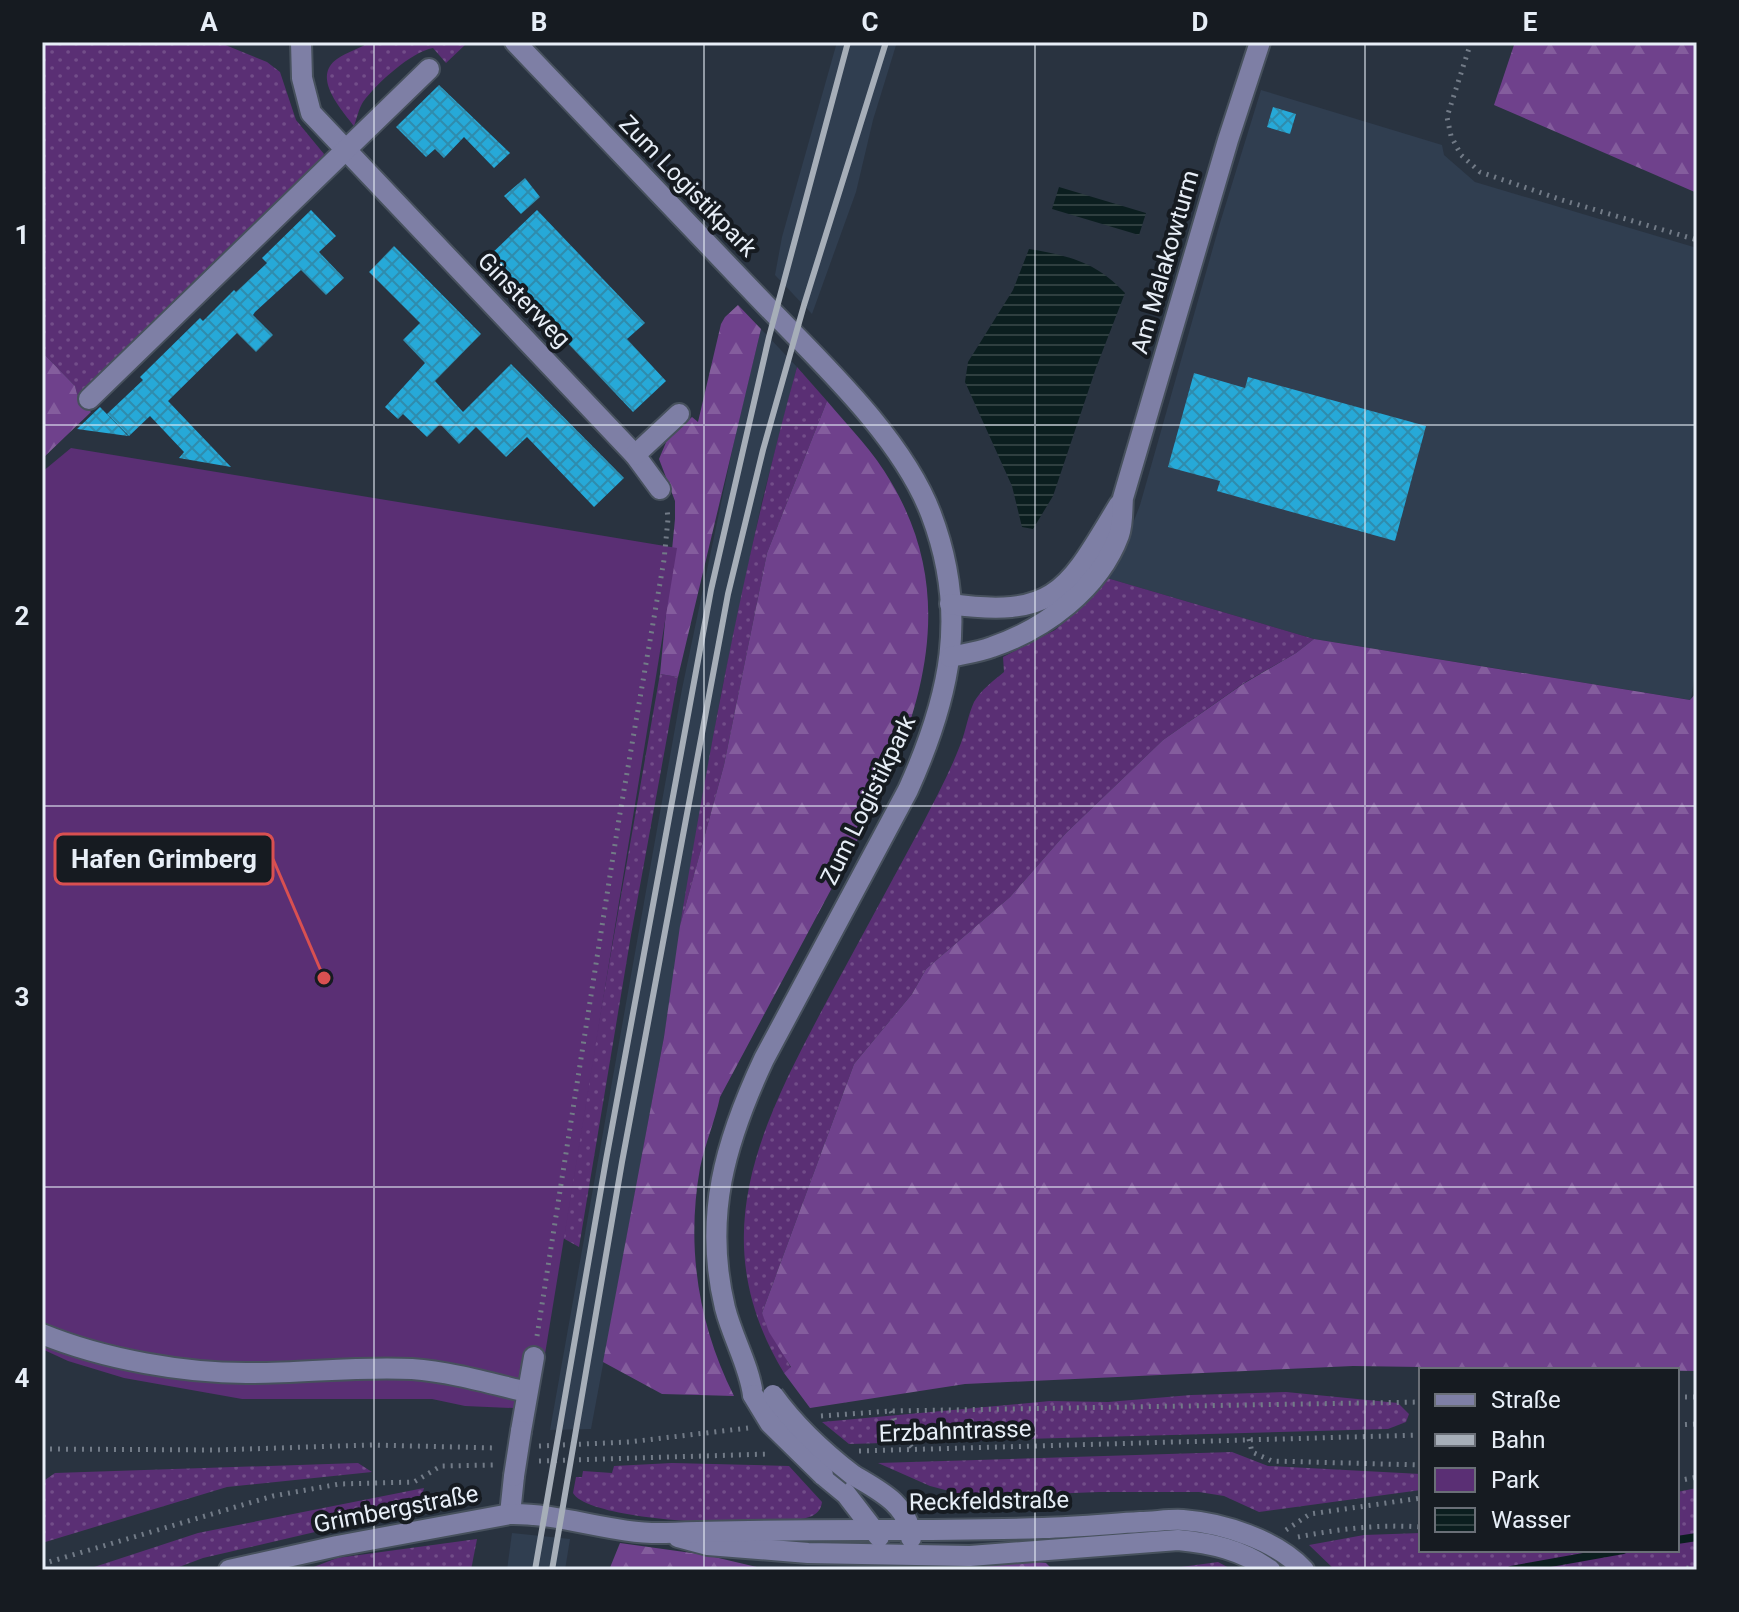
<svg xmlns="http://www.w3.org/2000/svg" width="1739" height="1612" font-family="Roboto,sans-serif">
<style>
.built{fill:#303e50}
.grass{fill:url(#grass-dots)}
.forest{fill:url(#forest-firs)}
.park{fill:#5a2f74}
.water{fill:url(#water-rules)}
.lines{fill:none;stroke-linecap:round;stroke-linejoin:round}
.stream{stroke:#0b1e1f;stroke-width:8}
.building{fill:url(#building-cross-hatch)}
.minor-casing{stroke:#47515d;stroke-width:24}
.path{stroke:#727b87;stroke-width:5;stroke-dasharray:2 6;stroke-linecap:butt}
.minor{stroke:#7e7fa5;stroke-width:20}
.rail{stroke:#a6aeb8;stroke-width:6}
.minor-bridge-casing{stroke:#47515d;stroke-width:24;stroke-linecap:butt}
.minor-bridge{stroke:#7e7fa5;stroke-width:20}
.grid{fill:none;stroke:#e7eef7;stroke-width:2;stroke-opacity:0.55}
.labels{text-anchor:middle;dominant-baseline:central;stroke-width:8;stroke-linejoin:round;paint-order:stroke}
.street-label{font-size:24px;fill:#e7eef7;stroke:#161b21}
.leader{fill:none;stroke:#d95051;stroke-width:3}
.callout-dot{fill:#d95051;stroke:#161b21;stroke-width:3}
.callout{fill:#161b21;stroke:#d95051;stroke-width:3}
.callout-label{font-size:26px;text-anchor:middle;font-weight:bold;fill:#e7eef7}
.neatline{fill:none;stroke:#e7eef7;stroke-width:3}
.grid-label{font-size:26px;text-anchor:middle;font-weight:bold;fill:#e7eef7}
</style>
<defs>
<pattern id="grass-dots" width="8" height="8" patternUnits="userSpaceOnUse" patternTransform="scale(2)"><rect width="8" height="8" fill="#5a2f74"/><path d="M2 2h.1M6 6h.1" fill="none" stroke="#724d89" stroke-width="1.8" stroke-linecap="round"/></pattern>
<pattern id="forest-firs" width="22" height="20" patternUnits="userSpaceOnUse" patternTransform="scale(2)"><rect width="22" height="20" fill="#6f418c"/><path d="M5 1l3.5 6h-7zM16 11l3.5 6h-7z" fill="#845d9d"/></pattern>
<pattern id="water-rules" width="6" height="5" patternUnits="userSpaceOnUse" patternTransform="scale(2)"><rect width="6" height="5" fill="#0b1e1f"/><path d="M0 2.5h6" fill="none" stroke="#2f3f40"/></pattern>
<pattern id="building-cross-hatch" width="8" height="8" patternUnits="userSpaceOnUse" patternTransform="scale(2)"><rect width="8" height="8" fill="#26a9d8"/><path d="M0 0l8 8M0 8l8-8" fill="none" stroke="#2f8cad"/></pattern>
</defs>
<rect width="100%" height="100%" fill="#293340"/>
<g class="built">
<path d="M837,42H897L873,120L856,192L812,314L775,275L782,237Z"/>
<path d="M1261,90L1442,145L1444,155L1475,182L1697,248V659L1691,700L1314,639L1107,578L1123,549L1140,505L1220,223Z"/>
<path d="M761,329L797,367L762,501L721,694L695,840L664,1037L591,1429L550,1430L682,689L736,432Z"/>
<path d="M512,1533L570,1539L565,1570H507Z"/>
</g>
<g class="grass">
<path d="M42,42H218L267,62L280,72L296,120L324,154L321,160L78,398L75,386L42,352Z"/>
<path d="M371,42H460L466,44L446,63L433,48C411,52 377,83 363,102C359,108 357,118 354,126C342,110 311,77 337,59C347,52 360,48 371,42Z"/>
<path d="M797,367L827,401L767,553L724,765L680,926C711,738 746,551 797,367Z"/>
<path d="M1107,578L1314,639L1296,653L1244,683L1163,740L1066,833L1010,897L926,969L912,994L854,1064L762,1313L791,1368L784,1373C701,1236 762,1123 829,997C860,940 891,882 922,825C936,798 950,772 961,743C966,730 968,715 974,702C981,690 993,681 1004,672L1003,657L1055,630L1091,598Z"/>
<path d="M660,674L678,677L631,935L579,1247L561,1237Z"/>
<path d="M1286,1392L1398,1403L1409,1414L1406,1422L1388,1429L849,1444L822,1422L1050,1401L1108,1402L1191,1395Z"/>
<path d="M1232,1452L1268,1466L1421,1474V1490L1259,1512L1224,1496L1199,1492H1099L972,1497L930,1486L878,1463Z"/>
<path d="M358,1463L372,1472L227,1487L42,1543V1482L55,1473Z"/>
<path d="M672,1463L789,1466L822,1502C821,1509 818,1513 812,1516C780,1530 590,1523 573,1493L576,1477H582L583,1471L612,1473L614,1466Z"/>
<path d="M424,1488L418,1508L203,1558L171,1570H85L198,1533Z"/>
<path d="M1697,1488V1570H1335L1309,1545L1364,1535L1421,1533V1550H1677V1492Z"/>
<path d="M477,1539L471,1570H306L337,1558Z"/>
<path d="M1218,1562L1233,1570H1159Z"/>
</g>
<g class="forest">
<path d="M1515,42H1697V193L1494,105Z"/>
<path d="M738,305L761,329L678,677L660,674L675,519V501L659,459L667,440L692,417L698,422L721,324L725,317Z"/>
<path d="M42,352L75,386L78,398L91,412L42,459Z"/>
<path d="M827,401C849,427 874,452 891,482C954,588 928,693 880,798L720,1097C715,1121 705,1144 700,1168C686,1247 698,1324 734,1396L662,1394L603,1362L664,1037L680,926L724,765L767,553Z"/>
<path d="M1314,639L1690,700L1697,692V1371L1353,1366L965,1384L810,1408L784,1373L791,1367L769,1332L762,1313L854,1064L912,994L926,969L1010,897L1066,833L1163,740L1243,684L1296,653Z"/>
<path d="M620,1543L706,1555L769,1570H609Z"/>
<path d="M1028,1561L1046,1563L1053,1570H898Z"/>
</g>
<path class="park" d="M71,448L677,548L536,1409L465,1406L432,1399H242L124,1378L68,1361L42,1349V472Z"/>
<g class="water">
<path d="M1059,187L1146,213L1139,235L1052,209Z"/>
<path d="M1029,249C1070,256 1096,262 1125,293L1096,368L1053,496L1033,529L1022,527L1012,486L965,382L968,362L1013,290Z"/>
</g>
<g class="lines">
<g class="stream">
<path d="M1677,1540L1697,1537"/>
<path d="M1511,1570L1623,1550"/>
</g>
</g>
<g class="building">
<path d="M439,85L510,153L494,168L464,137L444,158L435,149L426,157L396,127Z"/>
<path d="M1273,107L1296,114L1290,134L1267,127Z"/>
<path d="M525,178L540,197L521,214L504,196Z"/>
<path d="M311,210L336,236L319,252L344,278L326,295L301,270L255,312L253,315L273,335L256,352L237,333L168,401L231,467L179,458L184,452L150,416L129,436L107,414L143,380L140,377L200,318L203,321L234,290L236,292L267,263L262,258Z"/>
<path d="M537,210L645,323L627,339L666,381L633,412L487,258Z"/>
<path d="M394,246L481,334L435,381L463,412L511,364L624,478L594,507L527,437L506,457L476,427L459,444L440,424L427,437L403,414L398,419L385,407L425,363L403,340L420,323L369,272Z"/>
<path d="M1194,373L1245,388L1248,377L1426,426L1395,541L1217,491L1220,481L1168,467Z"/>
<path d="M100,407L128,436L77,429Z"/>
</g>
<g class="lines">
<g class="minor-casing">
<g id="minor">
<path d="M301,42L302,78L311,113L635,455L660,489"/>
<path d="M515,42C596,127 677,212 758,297C816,358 901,435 931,514C969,614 950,697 908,790L764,1059C725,1142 703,1217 725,1308C733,1339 749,1365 753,1395"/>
<path d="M89,399L429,69"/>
<path d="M635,455L679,414"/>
<path d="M950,604C1057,619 1068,589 1119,505"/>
<path d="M950,657C964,654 979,652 992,647C1045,629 1099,589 1119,535C1123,524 1122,510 1123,498L1228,140L1260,42"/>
<path d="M42,1334C103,1359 186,1374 253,1373C306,1373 359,1366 412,1369C451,1372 489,1383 527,1392"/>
<path d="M521,1431L534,1357"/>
<path d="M823,1475L846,1494L879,1537"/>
<path d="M853,1475C878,1490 909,1504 911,1538"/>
<path d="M510,1514L514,1476"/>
<path d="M678,1537L708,1545L808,1553L970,1556L1178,1540C1211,1543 1242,1550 1270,1570"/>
<path d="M229,1570L337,1546L510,1514C562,1513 614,1535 666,1533C792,1528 917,1532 1043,1528C1075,1527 1108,1524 1140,1522C1154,1522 1169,1519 1183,1520C1223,1523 1276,1540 1304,1570"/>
</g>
</g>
<g class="path">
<path d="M1471,42L1447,117L1451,136L1461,155L1480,172L1562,200L1697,240"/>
<path d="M537,1336L619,819L664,560L668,519L667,509"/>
<path d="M1677,1397H1697"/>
<path d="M891,1411L900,1433L914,1450"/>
<path d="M821,1416L891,1411L1421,1402"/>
<path d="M1677,1425L1697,1424"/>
<path d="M1249,1439L1252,1452L1272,1461L1421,1465"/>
<path d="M539,1446L629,1442L748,1428"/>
<path d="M42,1449L216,1450L372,1445L497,1448"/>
<path d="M859,1451L1421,1435"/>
<path d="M539,1461L769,1454"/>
<path d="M1677,1481L1697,1477"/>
<path d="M1286,1530L1310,1514L1421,1498"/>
<path d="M1298,1537C1338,1529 1380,1524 1421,1527"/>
<path d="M42,1564L273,1496L339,1484L414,1482L441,1466L494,1465"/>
<path d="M1679,1570L1697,1566"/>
</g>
<use href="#minor" class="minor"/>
<g class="rail">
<path d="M535,1570L606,1160L711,590L769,337L848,42"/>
<path d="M552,1570L622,1162L728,594L763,450L804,305L886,42"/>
</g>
<g class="minor-bridge-casing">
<g id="minor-bridge">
<path d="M753,1395L770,1423L823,1475"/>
<path d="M773,1395C796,1427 822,1451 853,1475"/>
<path d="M514,1476L521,1431"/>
</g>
</g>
<use href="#minor-bridge" class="minor-bridge"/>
</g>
<path class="grid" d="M374,42V1570M704,42V1570M1035,42V1570M1365,42V1570M42,425H1697M42,806H1697M42,1187H1697"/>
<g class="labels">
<g class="street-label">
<text transform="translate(688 186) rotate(46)">Zum Logistikpark</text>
<text transform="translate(1165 262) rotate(-74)">Am Malakowturm</text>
<text transform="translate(524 300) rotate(46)">Ginsterweg</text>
<text transform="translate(868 800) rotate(-64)">Zum Logistikpark</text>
<text transform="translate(955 1431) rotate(-2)">Erzbahntrasse</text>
<text transform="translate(989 1501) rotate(-1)">Reckfeldstraße</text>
<text transform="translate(396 1509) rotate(-11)">Grimbergstraße</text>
</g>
</g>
<path class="leader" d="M324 978L273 859"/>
<circle class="callout-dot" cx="324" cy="978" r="8"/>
<rect class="callout" x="55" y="834" width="218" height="50" rx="8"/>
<g class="callout-label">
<text x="164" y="868">Hafen Grimberg</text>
</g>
<rect width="1739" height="1612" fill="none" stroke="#161b21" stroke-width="88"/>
<rect x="1419" y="1368" width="260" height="184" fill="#161b21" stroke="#6a6f77" stroke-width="2"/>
<rect x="1435" y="1394" width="40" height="12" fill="#7e7fa5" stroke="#6a6f77" stroke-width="2"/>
<text x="1491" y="1408" font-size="24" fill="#e7eef7">Straße</text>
<rect x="1435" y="1434" width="40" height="12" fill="#a6aeb8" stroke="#6a6f77" stroke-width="2"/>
<text x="1491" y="1448" font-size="24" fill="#e7eef7">Bahn</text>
<rect x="1435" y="1468" width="40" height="24" fill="#5a2f74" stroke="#6a6f77" stroke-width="2"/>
<text x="1491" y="1488" font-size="24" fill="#e7eef7">Park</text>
<rect x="1435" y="1508" width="40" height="24" fill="url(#water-rules)" stroke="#6a6f77" stroke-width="2"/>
<text x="1491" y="1528" font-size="24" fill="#e7eef7">Wasser</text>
<rect x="44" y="44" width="1651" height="1524" class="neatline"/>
<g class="grid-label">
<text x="209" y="31">A</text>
<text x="539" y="31">B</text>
<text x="870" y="31">C</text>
<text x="1200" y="31">D</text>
<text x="1530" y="31">E</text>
<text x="22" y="244">1</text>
<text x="22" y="625">2</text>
<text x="22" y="1006">3</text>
<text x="22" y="1387">4</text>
</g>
</svg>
